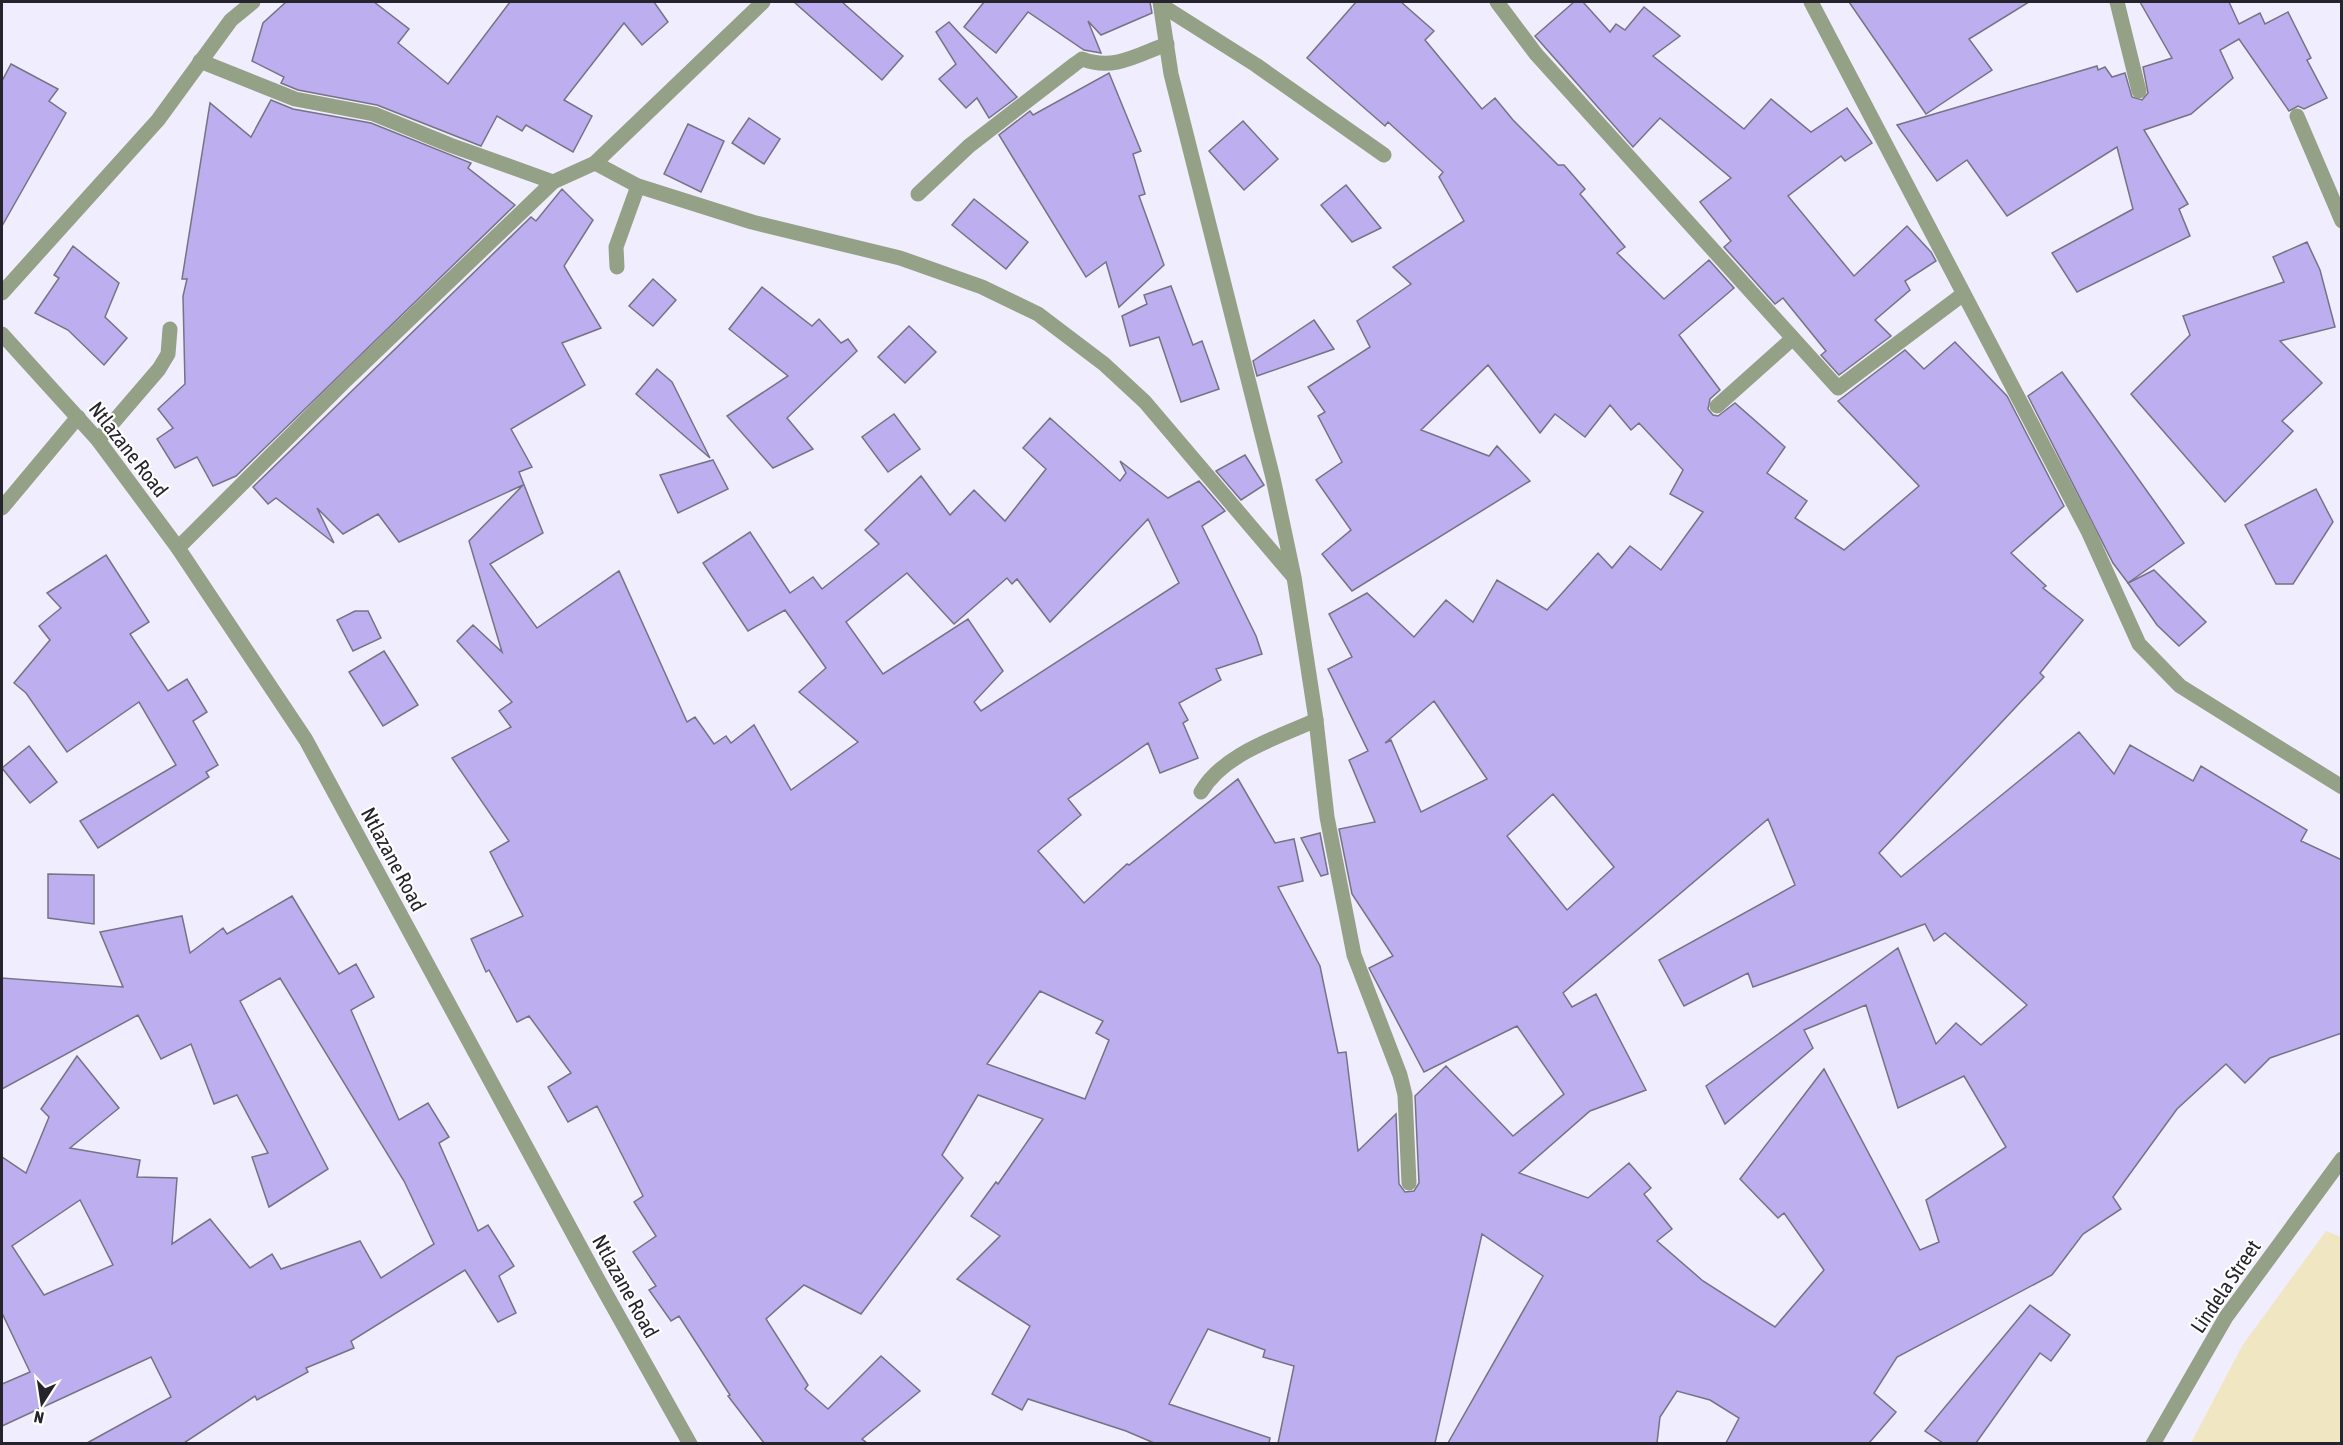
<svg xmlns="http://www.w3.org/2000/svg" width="2343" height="1445" font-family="'Asap Condensed',sans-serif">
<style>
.sand{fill:#f0e6c1}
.building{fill:#bcaeef;stroke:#767385;stroke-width:1.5;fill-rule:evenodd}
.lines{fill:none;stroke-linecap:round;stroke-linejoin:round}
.minor{stroke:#95a186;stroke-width:15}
.tertiary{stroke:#95a186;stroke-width:15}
.labels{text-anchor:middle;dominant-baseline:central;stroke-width:4.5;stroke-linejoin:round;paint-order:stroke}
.street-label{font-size:21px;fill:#25232b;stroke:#fff}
</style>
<rect width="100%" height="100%" fill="#f0edfe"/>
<path class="sand" d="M2326,1231L2341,1237V1443H2191L2242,1346Z"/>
<g class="building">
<path d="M286,2H374L409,29L398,43L448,84L510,2H654L668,22L642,45L624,23L564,100L592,116L573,152L526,125L522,131L497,116L481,146L377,105L298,90L281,83L284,77L252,61L263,23Z"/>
<path d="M794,2H842L903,56L882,80Z"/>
<path d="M984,2H1150L1152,13L1101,35L1088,21L1101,53L1084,50L1028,12L996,53L964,27Z"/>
<path d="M1356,2H1401L1434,31L1425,40L1482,109L1495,98L1513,120L1558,165H1564L1585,189L1580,194L1625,247L1617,253L1664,299L1709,260L1734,288L1679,335L1720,390L1710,399L1708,409L1713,415L1718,416L1735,403L1785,447L1767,473L1807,501L1795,518L1844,550L1919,486L1838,401L1905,350L1924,369L1955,342L2007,396L2064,506L2011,553L2046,586L2043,588L2083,620L2040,673L2044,677L1879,853L1901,877L2079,732L2114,774L2130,745L2193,781L2201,766L2307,830L2301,841L2342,860V1033L2270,1058L2245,1083L2226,1064L2177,1109L2113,1197L2121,1209L2083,1234L2052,1275L1897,1357L1874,1393L1896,1412L1869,1443H1726L1739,1418L1710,1400L1677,1391L1660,1417L1657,1443H1448L1543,1276L1482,1234L1435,1443H1278L1294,1366L1263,1357L1265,1350L1208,1329L1169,1404L1270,1438L1269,1443H1154L1126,1431L1028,1399L1022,1410L992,1394L1030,1326L957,1279L1000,1236L971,1216L996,1182L998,1184L1043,1119L978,1095L942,1155L963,1178L861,1314L804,1285L766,1319L808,1385L805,1389L828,1409L881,1356L920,1391L862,1439L867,1443H764L728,1396L730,1395L679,1316L671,1321L649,1290L656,1286L633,1252L656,1236L634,1202L643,1196L597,1106L568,1122L548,1087L571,1073L529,1016L517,1022L489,970L486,972L471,939L523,916L490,852L509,841L452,758L511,727L499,711L512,702L457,641L473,625L502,652L469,541L523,485L399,542L378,514L343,534L317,508L334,543L276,498L268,504L253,487L531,217L536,221L562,189L593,220L564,266L601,328L562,343L585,385L511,429L532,467L519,472L543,533L490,564L537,628L619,571L687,722L695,717L714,744L726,736L731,743L754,725L791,790L858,742L799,692L826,668L785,610L748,631L703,563L750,532L790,593L813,577L822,589L879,544L865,530L921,476L950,515L974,490L1005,521L1046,469L1023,448L1050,418L1120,481L1126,473L1120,461L1168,498L1199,481L1225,511L1202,526L1256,636L1262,654L1216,669L1221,680L1179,703L1188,720L1183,723L1198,758L1160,773L1148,743L1068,799L1081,815L1038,851L1084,903L1127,864L1129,865L1238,779L1275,843L1294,839L1303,881L1278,887L1320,966L1338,1053L1346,1052L1358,1151L1396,1114L1399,1184L1405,1192L1414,1191L1419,1183L1415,1096L1446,1066L1513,1136L1564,1094L1517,1026L1424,1072L1370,970L1369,968L1393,956L1352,894L1339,829L1375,822L1349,760L1368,751L1328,669L1352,657L1329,614L1367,593L1414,637L1446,600L1473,622L1497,580L1547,610L1598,553L1612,568L1630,546L1661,570L1703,512L1670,494L1683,470L1639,423L1631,430L1610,405L1585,437L1555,414L1540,433L1488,365L1421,430L1489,456L1497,446L1530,481L1352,591L1322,554L1351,530L1316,480L1342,462L1318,416L1325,412L1308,387L1370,347L1357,321L1411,284L1393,267L1464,221L1439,177L1443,172L1388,122L1385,126L1307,58ZM1148,519L1179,583L981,711L974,702L1003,671L968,619L883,674L846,622L907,573L954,624L1007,578L1012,584L1017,579L1050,622ZM1434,701L1487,779L1421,812L1391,740L1385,743ZM1553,794L1614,867L1567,910L1507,836ZM1768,819L1795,885L1659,960L1684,1006L1748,973L1753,987L1925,924L1934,941L1945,933L2027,1005L1981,1045L1956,1023L1936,1044L1898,948L1706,1086L1725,1124L1813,1048L1804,1030L1866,1005L1898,1108L1964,1076L2006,1147L1926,1200L1939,1242L1920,1250L1824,1069L1740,1179L1778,1218L1784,1213L1824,1270L1775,1327L1703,1281L1657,1241L1672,1229L1644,1194L1651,1188L1629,1163L1588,1198L1519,1173L1590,1111L1646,1090L1596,994L1572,1007L1563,993ZM1040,991L1103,1021L1096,1033L1109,1040L1085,1099L987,1064Z"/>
<path d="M1574,2H1583L1610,32L1616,24L1625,30L1644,7L1680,36L1653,56L1744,129L1771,99L1811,132L1847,108L1872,143L1845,161L1841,156L1788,196L1854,276L1907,226L1931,252L1936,261L1905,281L1910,290L1875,320L1891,336L1839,375L1821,355L1826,351L1783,298L1775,304L1724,247L1731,241L1700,202L1731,178L1660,118L1633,147L1535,36Z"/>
<path d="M1849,2H2029L1969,39L1992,70L1926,114Z"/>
<path d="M2140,2H2229L2239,24L2260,13L2265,24L2288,12L2311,58L2307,60L2327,98L2304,109L2298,106L2289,111L2239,39L2220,50L2233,78L2191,114L2144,130L2188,204L2179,209L2190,236L2077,292L2052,253L2133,209L2117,147L2007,216L1967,160L1937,181L1897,125L2097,66L2098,70L2105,67L2112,77L2125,73L2132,97L2142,100L2148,93L2143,67L2172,58Z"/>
<path d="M949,22L1017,97L989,118L977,98L966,108L939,79L956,64L936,32Z"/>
<path d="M11,64L58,89L49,101L66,113L2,226V81Z"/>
<path d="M1109,73L1141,151L1133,154L1145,194L1139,196L1164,265L1119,307L1106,262L1086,277L999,135L1030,111L1033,115Z"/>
<path d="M271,100L293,109L371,123L471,163L468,168L515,205L236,476L213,486L197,457L175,468L157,439L173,428L158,409L185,384L183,296L187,279H182L210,103L251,137Z"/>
<path d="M749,118L780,139L764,164L732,143Z"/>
<path d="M1243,121L1278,159L1244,190L1209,151Z"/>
<path d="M688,124L724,141L701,192L664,174Z"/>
<path d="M1346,185L1381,228L1352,242L1321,205Z"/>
<path d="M974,199L1028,242L1006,269L952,225Z"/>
<path d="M2307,242L2320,270L2335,327L2280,341L2322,383L2282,421L2293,431L2225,502L2131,394L2190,335L2183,316L2284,282L2273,257Z"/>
<path d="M73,246L119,283L105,317L127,338L104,365L68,330L35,313L59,278L54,275Z"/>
<path d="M653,279L676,300L653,326L629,306Z"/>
<path d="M1171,286L1193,345L1202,341L1219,389L1181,402L1159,337L1130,346L1122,316L1147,304L1144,295Z"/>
<path d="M762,287L812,326L819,319L841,343L848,339L857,351L787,418L813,449L773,468L727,416L788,376L729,329Z"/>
<path d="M1314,320L1334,349L1257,376L1253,361Z"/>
<path d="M909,326L936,352L905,383L878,357Z"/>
<path d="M657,369L672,382L710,458L636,394Z"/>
<path d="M2062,372L2184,543L2128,583L2113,563L2028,396Z"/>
<path d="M894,414L920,449L888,472L862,437Z"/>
<path d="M1245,455L1264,485L1241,500L1216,471Z"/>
<path d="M713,460L728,489L678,513L660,475Z"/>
<path d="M2316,489L2333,522L2293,584H2276L2245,525Z"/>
<path d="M106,555L149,622L130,634L168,691L187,679L207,712L193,721L218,765L206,772L209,777L98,848L80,821L176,765L139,702L67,752L26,693L14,683L50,640L39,626L61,608L47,593Z"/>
<path d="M2154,570L2206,622L2179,646L2157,625L2128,583Z"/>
<path d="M355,611H368L381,638L353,651L337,620Z"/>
<path d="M384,651L418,705L383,726L349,672Z"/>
<path d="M29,746L57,782L30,803L2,768Z"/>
<path d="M1320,833L1328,874L1321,876L1301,838Z"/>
<path d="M48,874L94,875V924L48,918Z"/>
<path d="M292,896L339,974L356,964L374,997L351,1010L399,1120L428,1103L449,1137L439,1143L478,1231L488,1225L514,1266L499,1276L516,1313L498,1322L465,1270L351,1341L354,1348L306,1368L308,1372L257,1400L255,1396L184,1443H87L171,1397L151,1357L2,1426V1384L30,1372L2,1313V1157L26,1173L49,1117L41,1109L77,1056L119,1108L70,1148L140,1160L137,1177L177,1178L172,1244L210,1219L250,1268L272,1254L281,1269L360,1241L381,1278L434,1244L404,1181L280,978L240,1001L328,1169L269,1207L252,1157L268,1153L237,1095L214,1104L191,1044L161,1059L138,1015L2,1089V978L123,987L100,932L182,916L190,953L223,928L227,934ZM80,1200L113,1265L44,1295L12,1246Z"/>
<path d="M2030,1305L2070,1335L2051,1361L2040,1353L1976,1443H1943L1925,1431Z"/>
</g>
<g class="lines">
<g class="minor">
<path d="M1160,2L1171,74L1273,478L1294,577L1316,720L1327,817L1354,955L1400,1075L1405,1095L1409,1183"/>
<path d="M1497,2L1536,54L1838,388L1962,295"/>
<path d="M1811,2L2088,531L2139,644L2180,686L2342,787"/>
<path d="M2117,2L2139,91"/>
<path d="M1161,5L1256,65L1384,155"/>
<path d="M200,61L295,99L374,114L450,145L553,182"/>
<path d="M2297,116L2342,221"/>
<path d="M595,163L638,186L752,222L900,258L982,287L1038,314L1104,364L1145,402L1292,575"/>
<path d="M918,194L969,146L1075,64L1082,59C1114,71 1137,55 1167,44"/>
<path d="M617,267L616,247L638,186"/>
<path d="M2,293L158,120L231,20L253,2"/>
<path d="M1717,406L1792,339"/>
<path d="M98,440L159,369L168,354L170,329"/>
<path d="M2,508L78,417"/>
<path d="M178,548L346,380L553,182L595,163L763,2"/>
<path d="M1201,792C1224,753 1277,738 1316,720"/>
</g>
<g class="tertiary">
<path d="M2,334L98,440L178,548L306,740L596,1276L690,1444"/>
<path d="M2153,1444L2226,1317L2342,1159"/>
</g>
</g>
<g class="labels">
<g class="street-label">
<text transform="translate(129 449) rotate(52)">Ntlazane Road</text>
<text transform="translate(394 859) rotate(62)">Ntlazane Road</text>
<text transform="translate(626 1286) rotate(61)">Ntlazane Road</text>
<text transform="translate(2225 1286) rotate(-56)">Lindela Street</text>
</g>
</g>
<rect width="2343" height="1445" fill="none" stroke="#25232b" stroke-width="6"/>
<g transform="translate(42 1403) rotate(192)" stroke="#ffffff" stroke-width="4.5" paint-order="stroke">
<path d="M0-4.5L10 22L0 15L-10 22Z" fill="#25232b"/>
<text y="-9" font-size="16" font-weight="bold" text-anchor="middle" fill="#25232b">N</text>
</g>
</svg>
